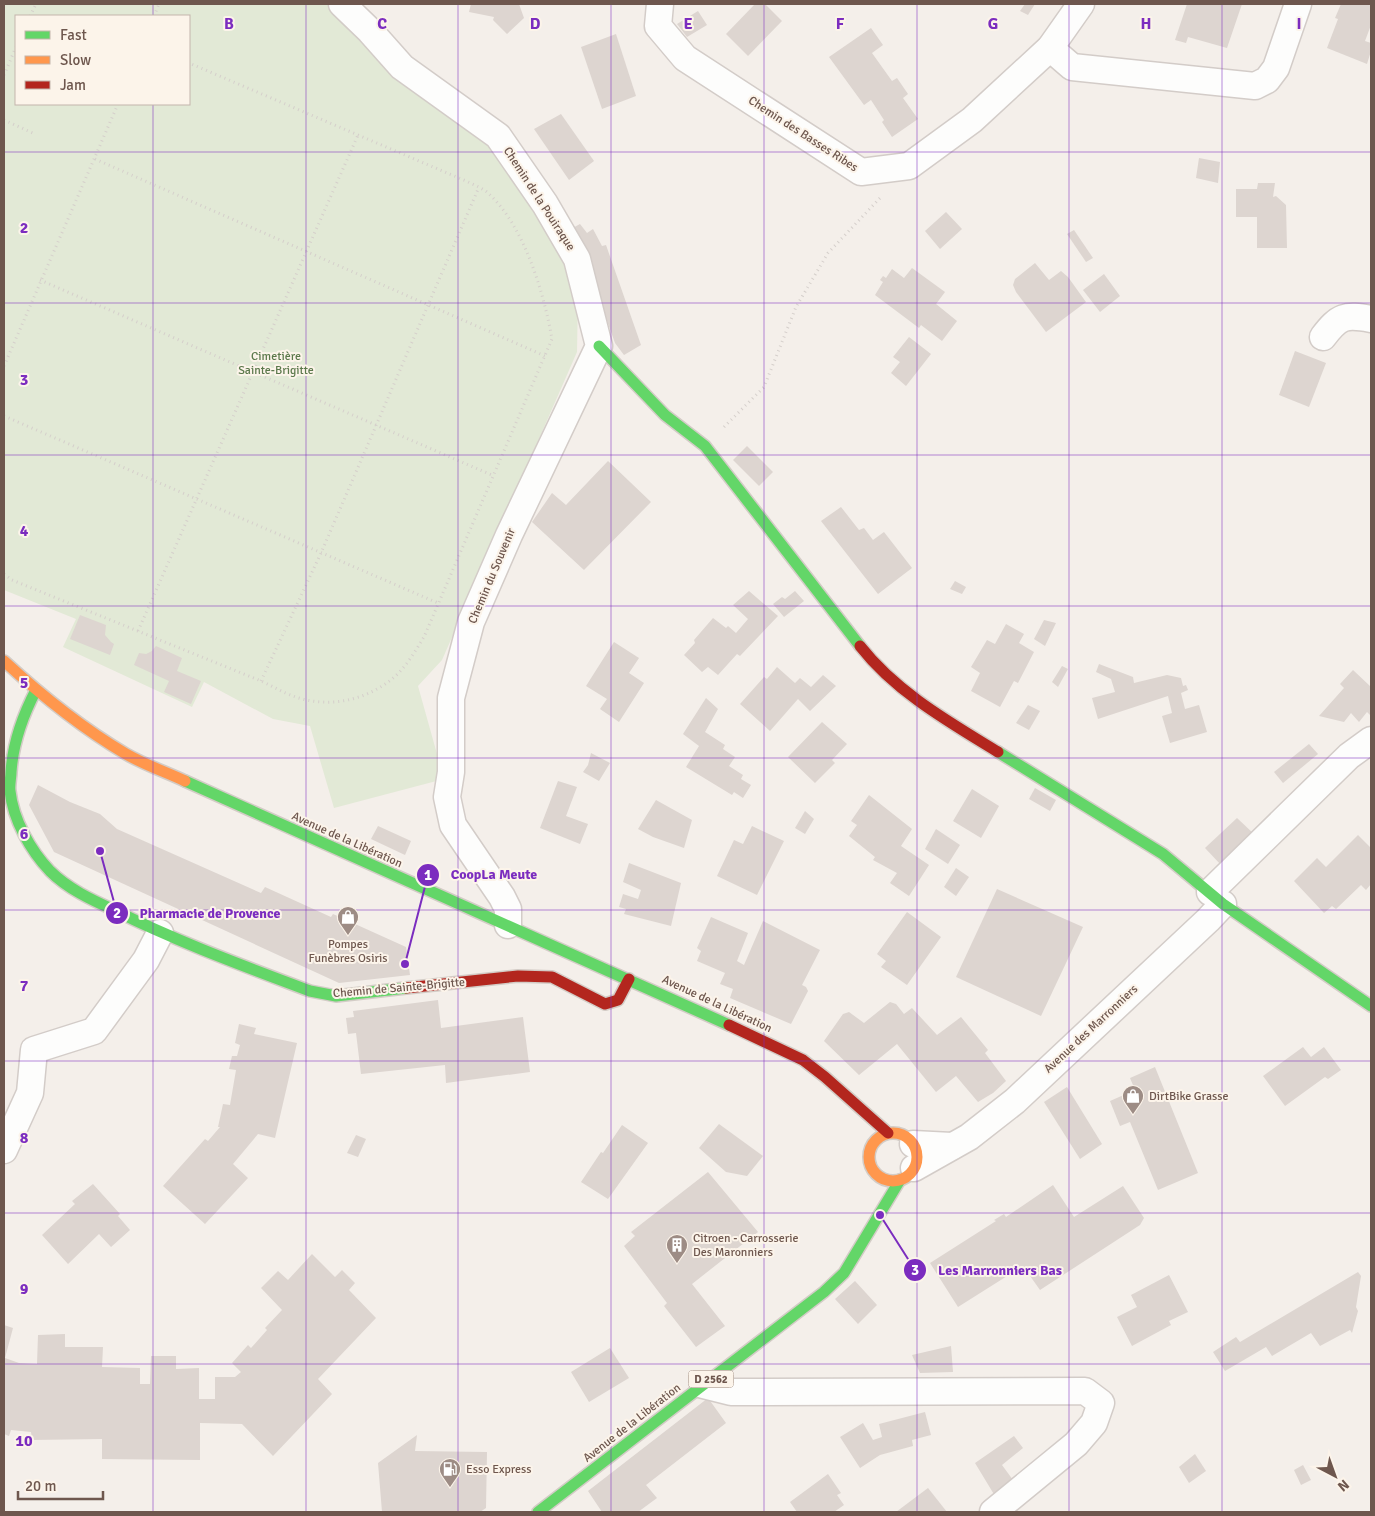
<svg xmlns="http://www.w3.org/2000/svg" width="1375" height="1516" font-family="Signika,sans-serif">
<style>
.green{fill:#e2e9d6;fill-rule:evenodd}
.building{fill:#ddd5d0}
.lines{fill:none;stroke-linecap:round;stroke-linejoin:round}
.street-casing{stroke:#d3ccc8;stroke-width:29}
.fast-casing{stroke:#d3ccc6;stroke-width:14}
.slow-casing{stroke:#d3ccc6;stroke-width:14}
.jam-casing{stroke:#d3ccc6;stroke-width:14}
.path{stroke:#d5cfcb;stroke-width:3;stroke-dasharray:1 4;stroke-linecap:butt}
.street{stroke:#fdfdfc;stroke-width:26}
.fast{stroke:#63d668;stroke-width:11}
.slow{stroke:#ff974d;stroke-width:11}
.jam{stroke:#b3261e;stroke-width:11}
.grid{fill:none;stroke:#7b2cbf;stroke-width:1;stroke-opacity:0.55}
.labels{text-anchor:middle;dominant-baseline:central;stroke-width:4;stroke-linejoin:round;paint-order:stroke}
.shield{fill:#fcf4ea;stroke:#99867d;stroke-width:1}
.shield-label{font-size:11px;font-weight:bold;fill:#6e574e}
.street-label{font-size:12px;fill:#6e574e;stroke:#fcf4ea}
.park-label{font-size:12px;fill:#5b784b;stroke:#fcf4ea}
.poi-label{font-size:12px;fill:#6e574e;stroke:#fcf4ea;text-anchor:start}
.grid-label{font-size:16px;text-anchor:middle;font-weight:bold;fill:#7b2cbf;stroke:#fcf4ea;stroke-width:4;stroke-linejoin:round;paint-order:stroke}
.leader{fill:none;stroke:#7b2cbf;stroke-width:2}
.callout-dot{fill:#7b2cbf;stroke:#fcf4ea;stroke-width:2}
.mark-label{font-size:15px;text-anchor:middle;font-weight:bold;fill:#fff}
.callout-label{font-size:14px;text-anchor:middle;font-weight:bold;fill:#7b2cbf;stroke:#fcf4ea;stroke-width:4;stroke-linejoin:round;paint-order:stroke}
</style>
<rect width="100%" height="100%" fill="#f4efea"/>
<path class="green" d="M4,4H327L492,141L555,234L578,295L577,352L442,660L418,686L444,779L334,808L310,726L273,719L204,682L192,707L63,647L76,619L4,590ZM16,16H189V104H16Z"/>
<g class="building">
<path d="M471,4H519L524,18L507,34L493,20L494,17L469,12Z"/>
<path d="M755,4H765L782,21L748,56L726,34Z"/>
<path d="M1025,4H1035L1028,15L1020,11Z"/>
<path d="M1187,4H1242L1227,48L1188,37L1186,43L1175,40Z"/>
<path d="M1341,4H1371V25L1365,41L1371,43V51L1367,64L1327,48L1338,19L1335,18Z"/>
<path d="M698,11L707,25L687,37L677,24Z"/>
<path d="M871,28L883,45L872,53L892,81L897,78L908,94L903,98L918,119L892,137L882,122L884,120L871,100L864,105L829,57Z"/>
<path d="M616,34L636,96L602,109L581,47Z"/>
<path d="M561,114L594,161L569,180L534,129Z"/>
<path d="M1199,158L1220,162L1218,183L1196,178Z"/>
<path d="M1258,183H1275L1273,197L1276,196L1286,205L1287,248H1257V217H1236V189H1257Z"/>
<path d="M946,212L962,229L940,249L925,231Z"/>
<path d="M580,224L587,233L593,229L602,246L606,245L641,345L624,355L615,343L592,279L569,230Z"/>
<path d="M1074,230L1093,258L1086,262L1067,234Z"/>
<path d="M1035,263L1049,280L1061,271L1068,277L1086,302L1046,332L1016,292L1013,285L1015,279Z"/>
<path d="M912,268L945,292L936,304L957,321L942,341L921,325L919,328L875,295L883,282L880,280L883,276L886,278L892,269L904,278Z"/>
<path d="M1104,274L1120,296L1100,312L1083,290Z"/>
<path d="M909,337L931,354L906,386L891,373L900,362L893,357Z"/>
<path d="M1295,351L1326,363L1309,407L1279,395Z"/>
<path d="M747,446L773,472L759,486L733,460Z"/>
<path d="M608,461L651,502L584,570L532,522L552,493L566,505Z"/>
<path d="M841,507L859,530L864,528L873,540L884,532L912,568L878,594L821,521Z"/>
<path d="M955,581L966,587L962,594L950,589Z"/>
<path d="M749,591L778,616L740,656L737,654L718,675L708,667L702,672L684,655L695,643L694,640L713,618L726,628L728,626L736,633L748,619L733,605Z"/>
<path d="M795,591L804,601L784,617L773,604L782,597L785,599Z"/>
<path d="M80,615L106,625L105,635L111,642L114,644L110,655L70,639Z"/>
<path d="M1044,620L1056,623L1045,646L1034,639Z"/>
<path d="M1006,624L1024,634L1019,643L1034,652L1018,683L1014,681L1000,707L971,691L980,673L971,667L987,640L995,644Z"/>
<path d="M614,642L639,658L629,673L644,683L619,722L600,709L607,699L586,686Z"/>
<path d="M156,646L182,658L177,671L201,681L191,704L164,692L169,681L134,665L139,653L146,654L152,651Z"/>
<path d="M1099,664L1133,677L1134,683L1167,675L1181,678L1183,686L1186,685L1188,690L1181,693L1185,709L1199,705L1207,732L1170,743L1162,716L1172,713L1168,696L1098,719L1092,698L1115,692L1111,679L1096,672Z"/>
<path d="M1062,666L1068,669L1058,687L1052,682Z"/>
<path d="M777,667L795,683L800,678L811,687L823,675L836,686L810,711L798,699L770,731L740,704L764,677L767,679Z"/>
<path d="M1353,670L1371,687V716L1367,712L1359,722L1351,713L1344,722L1319,716L1344,688L1340,684Z"/>
<path d="M706,698L718,709L705,732L725,745L723,749L735,757L729,766L743,775L741,779L751,785L743,798L734,792L732,795L686,767L699,746L683,734Z"/>
<path d="M1028,705L1040,711L1029,730L1016,723Z"/>
<path d="M822,722L847,744L832,760L835,763L815,783L788,757Z"/>
<path d="M1309,744L1318,754L1283,783L1274,772Z"/>
<path d="M591,753L610,763L599,781L583,772L588,765Z"/>
<path d="M558,781L577,787L566,816L588,824L580,844L540,828Z"/>
<path d="M38,785L70,802L100,814L117,829L261,893L265,887L331,917L333,914L406,947L410,975L339,983L54,852L29,805Z"/>
<path d="M1035,788L1056,800L1050,811L1029,799Z"/>
<path d="M972,789L999,806L981,838L953,821Z"/>
<path d="M869,795L912,829L901,846L929,865L909,896L890,883L897,873L873,860L875,857L849,836L857,825L851,821Z"/>
<path d="M656,800L692,820L684,848L653,837L638,829Z"/>
<path d="M805,811L814,819L805,834L795,828Z"/>
<path d="M1237,818L1255,835L1222,866L1205,848Z"/>
<path d="M378,826L411,841L405,855L371,839Z"/>
<path d="M752,826L784,841L757,895L717,876L734,840L743,844Z"/>
<path d="M936,829L960,845L948,864L925,849Z"/>
<path d="M1358,835L1371,848V884L1366,890L1361,885L1336,909L1332,906L1324,913L1294,881L1317,858L1326,867Z"/>
<path d="M629,863L681,883L671,926L624,914L626,909L619,907L623,894L638,899L641,890L623,882Z"/>
<path d="M956,868L969,877L956,896L944,887Z"/>
<path d="M997,889L1083,927L1041,1016L956,977Z"/>
<path d="M907,912L941,937L907,985L881,967L886,961L877,954Z"/>
<path d="M711,917L748,933L737,961L744,965L763,921L820,950L802,985L806,987L808,991L791,1024L730,998L733,989L720,984L725,973L697,961L701,951L697,948Z"/>
<path d="M438,1000L441,1028L523,1017L530,1072L446,1083L445,1065L361,1074L356,1033L348,1034L346,1018L354,1017L353,1011Z"/>
<path d="M890,1002L896,1004L904,1014L912,1008L937,1035L961,1017L988,1050L985,1053L1006,1081L993,1093L978,1102L956,1076L936,1092L897,1044L859,1075L824,1041L843,1014L849,1012L864,1023Z"/>
<path d="M239,1024L256,1028L254,1034L297,1043L275,1138L258,1134L233,1164L248,1178L205,1224L163,1186L205,1139L208,1141L220,1127H218L223,1104L230,1105L236,1070L229,1069L232,1056H237L240,1045L235,1043Z"/>
<path d="M1303,1047L1311,1057L1324,1047L1341,1070L1328,1079L1325,1077L1285,1106L1263,1076Z"/>
<path d="M1155,1067L1198,1173L1158,1190L1130,1122L1120,1126L1110,1101L1135,1090L1130,1078Z"/>
<path d="M1067,1087L1102,1144L1080,1159L1044,1102Z"/>
<path d="M719,1124L763,1156L747,1176L726,1172L699,1148Z"/>
<path d="M622,1125L648,1143L608,1199L581,1182L601,1152L603,1153Z"/>
<path d="M356,1135L366,1139L358,1157L347,1153Z"/>
<path d="M708,1172L758,1232L692,1284L725,1326L696,1347L664,1306L667,1303L624,1246L635,1236L631,1232Z"/>
<path d="M93,1184L120,1214L118,1216L130,1230L111,1247L99,1234L68,1264L42,1235L75,1204L72,1201Z"/>
<path d="M1053,1185L1074,1217L1123,1186L1144,1218L1140,1225L1040,1290L1023,1266L958,1307L930,1263L996,1221L994,1220L1004,1214L1006,1217Z"/>
<path d="M312,1254L335,1277L342,1270L355,1283L349,1290L376,1318L318,1379L332,1394L273,1456L242,1424L200,1423V1460L102,1459V1439L32,1440L31,1432L11,1430L9,1436L4,1434V1325L13,1328L5,1358L19,1363L37,1364L38,1335L65,1334V1347H103L102,1367L140,1368V1384H150L151,1356H176V1369L199,1368V1399H215V1377H235L241,1372L232,1363L248,1345L251,1348L267,1330L265,1328L282,1310L261,1288L278,1271L288,1280Z"/>
<path d="M1358,1272L1361,1276L1356,1307L1358,1311L1352,1333L1350,1330L1320,1346L1311,1333L1272,1356L1266,1347L1225,1371L1213,1352L1236,1337L1240,1342Z"/>
<path d="M1169,1275L1188,1312L1169,1321L1171,1325L1132,1346L1117,1317L1137,1307L1131,1295Z"/>
<path d="M855,1281L877,1305L858,1324L835,1299Z"/>
<path d="M951,1346L953,1372L920,1373L912,1355Z"/>
<path d="M610,1348L629,1378L589,1402L571,1372Z"/>
<path d="M708,1398L726,1423L646,1485L657,1498L638,1512H602L588,1491Z"/>
<path d="M925,1412L931,1435L912,1440L913,1446L880,1455L860,1468L840,1437L863,1423L873,1440L882,1437L879,1424Z"/>
<path d="M417,1435L415,1451L487,1452L486,1508L480,1512H382L378,1463Z"/>
<path d="M1014,1436L1023,1448L1002,1465L1013,1480L995,1496L975,1463Z"/>
<path d="M1195,1454L1206,1471L1189,1483L1179,1467Z"/>
<path d="M1303,1465L1311,1480L1301,1485L1294,1470Z"/>
<path d="M828,1474L841,1493L837,1495L844,1505L834,1512H797L790,1502Z"/>
<path d="M928,1488L947,1512H896Z"/>
</g>
<g class="lines">
<g class="street-casing">
<g id="street">
<path d="M342,4L370,31L402,67L498,136L545,204L577,259L599,346L509,535L471,622L451,698V772L447,797L453,825L502,897L508,909V925"/>
<path d="M660,4L658,26L685,58L861,172L909,166L972,120L1050,48L1081,4"/>
<path d="M1050,48L1072,67L1255,86L1267,80L1276,68L1298,4"/>
<path d="M1323,337C1339,316 1345,314 1371,319"/>
<path d="M1210,892L1349,756L1371,740"/>
<path d="M913,1144L952,1146"/>
<path d="M4,1150L30,1093L34,1050L94,1031L146,960L160,933"/>
<path d="M914,1168L969,1137L1015,1101L1208,920L1223,904"/>
<path d="M703,1385L731,1392L1085,1391L1101,1403L1094,1423L1076,1444L993,1512"/>
</g>
</g>
<g class="fast-casing">
<g id="fast">
<path d="M599,346L665,415L705,446L860,646"/>
<path d="M36,690C22,717 13,742 11,772C11,778 9,785 10,791C13,820 31,851 50,871C68,889 92,900 114,910C178,942 244,966 310,991L336,996L406,988"/>
<path d="M998,752L1163,854L1223,904L1371,1006"/>
<path d="M185,781C366,864 548,943 729,1025"/>
<path d="M538,1512L824,1292L844,1273L900,1180"/>
</g>
</g>
<g class="slow-casing">
<g id="slow">
<path d="M4,661C42,696 82,728 126,754C145,765 166,772 185,781"/>
<circle cx="893" cy="1157" r="24"/>
</g>
</g>
<g class="jam-casing">
<g id="jam">
<path d="M860,646C896,692 949,722 998,752"/>
<path d="M406,988L518,976L552,977L605,1004L618,1000L629,979"/>
<path d="M729,1025L803,1060L825,1077L888,1133"/>
</g>
</g>
<g class="path">
<path d="M30,16L36,4"/>
<path d="M154,16L159,4"/>
<path d="M4,75L16,47"/>
<path d="M4,120L35,134"/>
<path d="M95,159L545,356"/>
<path d="M40,280L494,476"/>
<path d="M4,366L118,104"/>
<path d="M4,416L438,603"/>
<path d="M724,427L764,387L796,307L828,253L880,198"/>
<path d="M4,574L12,580L261,681C272,686 282,692 293,696C324,708 361,702 388,682C404,671 414,653 424,637L552,339C544,293 524,226 489,194C483,188 474,185 466,181L189,63"/>
<path d="M138,631L358,135"/>
<path d="M261,681L321,553L479,187"/>
</g>
<use href="#street" class="street"/>
<use href="#fast" class="fast"/>
<use href="#slow" class="slow"/>
<use href="#jam" class="jam"/>
</g>
<path class="grid" d="M153,4V16M306,4V1512M458,4V1512M611,4V1512M764,4V1512M917,4V1512M1069,4V1512M1222,4V1512M153,104V1512M4,152H1371M4,303H1371M4,455H1371M4,606H1371M4,758H1371M4,910H1371M4,1061H1371M4,1213H1371M4,1364H1371"/>
<defs>
<g id="shop-pin" transform="scale(1.125)"><path d="M0 17L-7.5 6A9.5 9.5 0 1 1 7.5 6Z" fill="#9d8c85" stroke="#fcf4ea"/><path d="M-5-2.5h2.3a2.7 3.5 0 0 1 5.4 0H5L5.5 6h-11ZM-1.5-2.5h3a1.5 2.3 0 0 0-3 0Z" fill="#fff"/></g>
<g id="building-pin" transform="scale(1.125)"><path d="M0 17L-7.5 6A9.5 9.5 0 1 1 7.5 6Z" fill="#9d8c85" stroke="#fcf4ea"/><path d="M-4-6H4V6H1V3H-1V6H-4ZM-2.5-4.3h1.7v1.8h-1.7ZM.8-4.3h1.7v1.8H.8ZM-2.5-1h1.7V.8h-1.7ZM.8-1h1.7V.8H.8Z" fill="#fff"/></g>
<g id="fuel-pin" transform="scale(1.125)"><path d="M0 17L-7.5 6A9.5 9.5 0 1 1 7.5 6Z" fill="#9d8c85" stroke="#fcf4ea"/><path d="M-5.5-6h7V0h2V4h1.3V-2.5L3-4.5l.8-.8L6-3V5H2.5V1h-1V6h-7ZM-4.2-4.7v3.2H.2V-4.7Z" fill="#fff"/></g>
</defs>
<g fill-rule="evenodd">
<use href="#shop-pin" x="348" y="917"/>
<use href="#shop-pin" x="1133" y="1096"/>
<use href="#building-pin" x="677" y="1245"/>
<use href="#fuel-pin" x="450" y="1469"/>
</g>
<g class="labels">
<rect class="shield" x="688.5" y="1370.5" width="45" height="17" rx="4"/>
<g class="shield-label">
<text x="711" y="1379">D 2562</text>
</g>
<g class="street-label">
<text transform="translate(803 134) rotate(33)">Chemin des Basses Ribes</text>
<text transform="translate(539 199) rotate(57)">Chemin de la Pouiraque</text>
<text transform="translate(492 576) rotate(-67)">Chemin du Souvenir</text>
<text transform="translate(347 840) rotate(24)">Avenue de la Libération</text>
<text transform="translate(399 988) rotate(-5)">Chemin de Sainte-Brigitte</text>
<text transform="translate(717 1004) rotate(25)">Avenue de la Libération</text>
<text transform="translate(1091 1029) rotate(-43)">Avenue des Marronniers</text>
<text transform="translate(632 1423) rotate(-38)">Avenue de la Libération</text>
</g>
<g class="park-label">
<text x="276" y="356">Cimetière<tspan x="276" dy="14">Sainte-Brigitte</tspan></text>
</g>
<g class="poi-label">
<text x="348" y="944" text-anchor="middle">Pompes<tspan x="348" dy="14">Funèbres Osiris</tspan></text>
<text x="1149" y="1096">DirtBike Grasse</text>
<text x="693" y="1238">Citroen - Carrosserie<tspan x="693" dy="14">Des Maronniers</tspan></text>
<text x="466" y="1469">Esso Express</text>
</g>
</g>
<g class="grid-label">
<text x="229" y="29">B</text>
<text x="382" y="29">C</text>
<text x="535" y="29">D</text>
<text x="688" y="29">E</text>
<text x="840" y="29">F</text>
<text x="993" y="29">G</text>
<text x="1146" y="29">H</text>
<text x="1299" y="29">I</text>
<text x="24" y="233">2</text>
<text x="24" y="385">3</text>
<text x="24" y="536">4</text>
<text x="24" y="688">5</text>
<text x="24" y="839">6</text>
<text x="24" y="991">7</text>
<text x="24" y="1143">8</text>
<text x="24" y="1294">9</text>
<text x="24" y="1446">10</text>
</g>
<path class="leader" d="M405 964L428 875M100 851L117 913M880 1215L915 1270"/>
<g class="callout-dot">
<circle cx="405" cy="964" r="5"/>
<circle cx="100" cy="851" r="5"/>
<circle cx="880" cy="1215" r="5"/>
<circle cx="428" cy="875" r="12"/>
<circle cx="117" cy="913" r="12"/>
<circle cx="915" cy="1270" r="12"/>
</g>
<g class="mark-label">
<text x="428" y="880">1</text>
<text x="117" y="918">2</text>
<text x="915" y="1275">3</text>
</g>
<g class="callout-label">
<text x="494" y="879">CoopLa Meute</text>
<text x="210" y="918">Pharmacie de Provence</text>
<text x="1000" y="1275">Les Marronniers Bas</text>
</g>
<rect width="1375" height="1516" fill="none" stroke="#6e574e" stroke-width="10"/>
<rect x="15" y="15" width="175" height="90" fill="#fcf4ea" stroke="#c3b5ac"/>
<rect x="25" y="31" width="25" height="8" fill="#63d668" stroke="#c3b5ac"/>
<text x="60" y="40" font-size="15" fill="#6e574e">Fast</text>
<rect x="25" y="56" width="25" height="8" fill="#ff974d" stroke="#c3b5ac"/>
<text x="60" y="65" font-size="15" fill="#6e574e">Slow</text>
<rect x="25" y="81" width="25" height="8" fill="#b3261e" stroke="#c3b5ac"/>
<text x="60" y="90" font-size="15" fill="#6e574e">Jam</text>
<g transform="translate(1335 1476) rotate(139)" stroke="#fcf4ea" stroke-width="4" paint-order="stroke">
<path d="M0-4L9 19L0 12L-9 19Z" fill="#6e574e"/>
<text y="-8" font-size="14" font-weight="bold" text-anchor="middle" fill="#6e574e">N</text>
</g>
<path d="M18 1491v8h85v-8" fill="none" stroke="#6e574e" stroke-width="2.5"/>
<text x="25" y="1491" font-size="15" fill="#6e574e" stroke="#fcf4ea" stroke-width="4" paint-order="stroke">20 m</text>
</svg>
